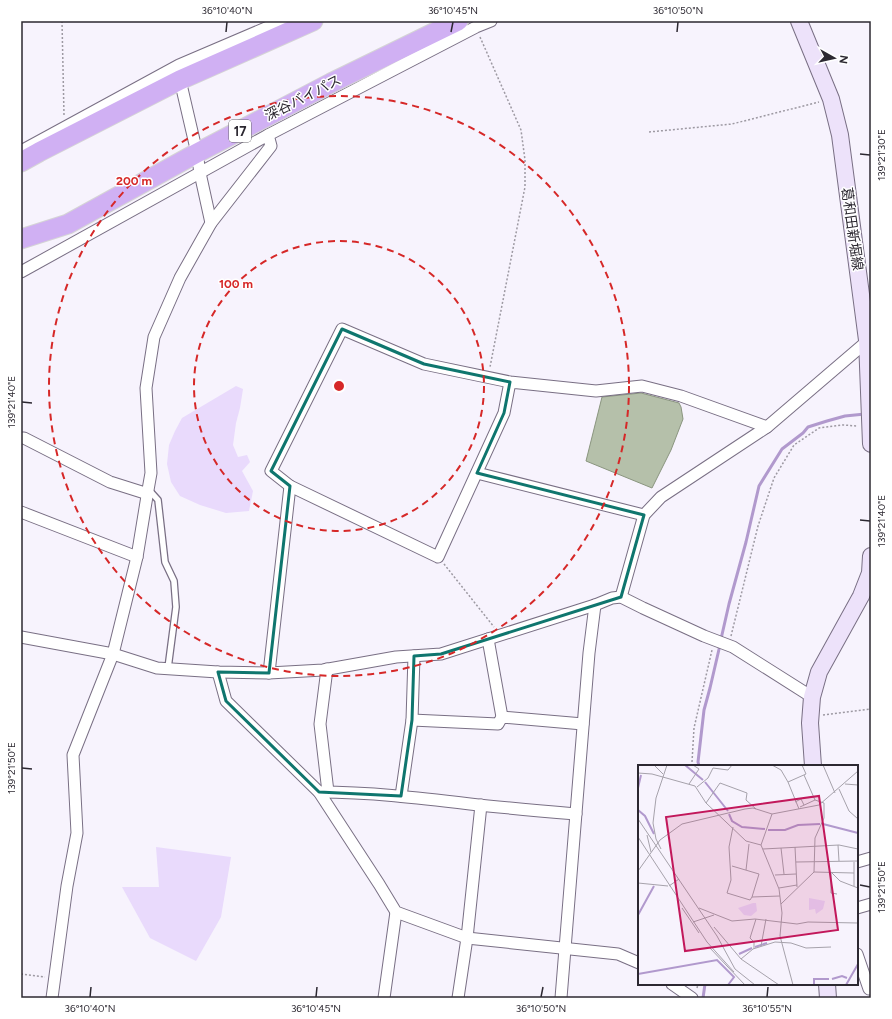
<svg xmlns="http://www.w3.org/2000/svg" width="892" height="1019" font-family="Figtree,'Noto Sans JP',sans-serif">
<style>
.green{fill:#e9dafc}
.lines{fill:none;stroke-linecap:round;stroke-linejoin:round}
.stream{stroke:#b199cd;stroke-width:3}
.building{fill:#b5c0aa;stroke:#8a957f}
.service-casing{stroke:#796f84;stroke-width:8}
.minor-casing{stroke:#796f84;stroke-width:13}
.secondary-casing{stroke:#796f84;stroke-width:18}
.trunk-casing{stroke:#d5d4d6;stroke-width:21}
.path{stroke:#9d99a2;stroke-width:1.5;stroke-dasharray:2 2;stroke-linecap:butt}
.service{stroke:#fff;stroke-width:5.5}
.minor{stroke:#fff;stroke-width:11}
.secondary{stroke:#ede2fa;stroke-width:16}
.trunk{stroke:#d0b0f3;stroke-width:19}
.marked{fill:none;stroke:#0f766e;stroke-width:3;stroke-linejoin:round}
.ticks{fill:none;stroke:#2c2831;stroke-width:1.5}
.ring{fill:none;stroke:#d62828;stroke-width:2;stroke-dasharray:7 5}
.labels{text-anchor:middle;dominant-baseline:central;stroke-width:3;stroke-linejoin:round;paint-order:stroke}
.shield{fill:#fff;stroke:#6b686f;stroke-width:1}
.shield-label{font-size:13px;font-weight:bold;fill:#2c2831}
.street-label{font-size:14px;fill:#2c2831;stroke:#fff}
.inset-river{fill:none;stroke:#b199cd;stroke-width:2}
.inset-road{fill:none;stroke:#a6a2ab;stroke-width:1}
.view{fill:#c2185b;fill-opacity:0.15;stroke:#c2185b;stroke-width:2}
.inset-edge{fill:none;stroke:#2c2831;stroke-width:2}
.centre{fill:#d62828;stroke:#fff;stroke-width:2}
.ring-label{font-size:12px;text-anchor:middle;font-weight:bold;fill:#d62828;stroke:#fff;stroke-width:3;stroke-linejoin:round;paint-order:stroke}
.neatline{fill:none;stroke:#2c2831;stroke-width:1.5}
.ticks-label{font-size:10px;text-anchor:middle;fill:#2c2831}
</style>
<rect width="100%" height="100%" fill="#f7f3fd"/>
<g class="green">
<path d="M236,386L243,389L240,408L236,423L233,445L238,457L247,455L250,462L242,471L253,491L249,511L226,513L200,505L180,496L171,482L167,464L169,445L175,431L182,418Z"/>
<path d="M156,847L231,857L221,917L196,961L150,938L122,887H159Z"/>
</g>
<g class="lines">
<g class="stream">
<path d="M721,639L729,604L746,542L759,486L782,449L803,433L808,427L827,421L845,416L865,414"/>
<path d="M699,766L698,762L704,710L710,688L720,645"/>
<path d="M703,998L705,984"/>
</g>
</g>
<path class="building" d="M641,393L679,403L681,407L683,419L671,450L652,488L586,461L602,397Z"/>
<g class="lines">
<g class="service-casing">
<path id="service" d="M149,490L158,500L165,562L174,581L176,607L168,668"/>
</g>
<g class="minor-casing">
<g id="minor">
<path d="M180,75V80L197,153L200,173L211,223"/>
<path d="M21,151L179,65L282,21"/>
<path d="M21,272L268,135L395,69L476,27L491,21"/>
<path d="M510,382L504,413L438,557L290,486L271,471L342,329L424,364L510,382L596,391L642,386L681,396L767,427"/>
<path d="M21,438H24L110,482L148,494"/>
<path d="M477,473L644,515"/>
<path d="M21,512L137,557"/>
<path d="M621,597L644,515L661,497L767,427L871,338"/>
<path d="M21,637L113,654L157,668L218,672L269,673L323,670L396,657L441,654L595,605L612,598L621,597L643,608L704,636L733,647L812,697"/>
<path d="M488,639L502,717"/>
<path d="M327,669L320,724L328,792"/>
<path d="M218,672L226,701L319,792L379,884L396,912L467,938L618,954L639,963"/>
<path d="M269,673L290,486"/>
<path d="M412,720L498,724L502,717L583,724"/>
<path d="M319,792C369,792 420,798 470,804C506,808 541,811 576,814"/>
<path d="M401,796L412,720L414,656"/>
<path d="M857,862L871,858"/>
<path d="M857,908L871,904"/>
<path d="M857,954L869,989"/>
<path d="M672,984L692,998"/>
<path d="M52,998L67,886L77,833L73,755L113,654L137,557L148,490L151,473L146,388L154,337L180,278L211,223L271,146L268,135"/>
<path d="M384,998L396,912"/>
<path d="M458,998L467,938L481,805"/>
<path d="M561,998L589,653L595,605"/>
</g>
</g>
<g class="secondary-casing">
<g id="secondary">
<path d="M799,21L831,99L840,135L867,340L871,444"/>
<path d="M813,766L810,723L812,697L819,672L861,596L870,573L871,556"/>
<path d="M827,984L828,998"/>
</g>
</g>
<g class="trunk-casing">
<g id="trunk">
<path d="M21,162L39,152L180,80L313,21"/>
<path d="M21,239L68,224L197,153L331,83L458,21"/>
</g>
</g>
<g class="path">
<path d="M62,21L64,115"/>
<path d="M480,37L521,130L525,160V187L490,367"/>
<path d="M649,132L732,124L819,102"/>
<path d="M21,325V376"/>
<path d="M444,564L494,627"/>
<path d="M731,636L758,526L774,478L794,445L819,428L843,425L857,426"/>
<path d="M823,715L871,709"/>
<path d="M692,766V762L694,728L712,650"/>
<path d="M21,974L45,977"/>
<path d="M697,988L698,984"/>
</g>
<use href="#service" class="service"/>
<use href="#minor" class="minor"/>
<use href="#secondary" class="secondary"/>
<use href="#trunk" class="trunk"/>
</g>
<path class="marked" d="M342,329L424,364L510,382L504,413L477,473L644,515L621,597L441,654L414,656L412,720L401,796L319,792L226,701L218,672L269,673L290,486L271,471Z"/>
<path class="ticks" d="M226,32L227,22M451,32L453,22M677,32L678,22M860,154L870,155M22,402L32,403M860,520L870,521M22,768L32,769M860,885L870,887M90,997L91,987M316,997L317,987M541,997L543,987M767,997L768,987"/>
<g class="ring">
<circle cx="339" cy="386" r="145"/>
<circle cx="339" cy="386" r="290"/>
</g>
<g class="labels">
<rect class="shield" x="229" y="120" width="22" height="22" rx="3"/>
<g class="shield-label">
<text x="240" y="131">17</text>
</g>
<g class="street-label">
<text transform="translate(303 98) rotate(-27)">深谷バイパス</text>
<text transform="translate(852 229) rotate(82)">葛和田新堀線</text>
</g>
</g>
<g transform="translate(638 765)">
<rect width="220" height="220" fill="#f7f3fd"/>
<path d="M171,133L187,136L185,144L178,149L177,144L171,145ZM115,138H118L119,146L113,151L106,150L100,143Z" fill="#e9dafc"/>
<path class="inset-river" d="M47,0L65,15M67,17L90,46M0,23L3,10M0,45L7,51L16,69M91,49L94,56L104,62L127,64M185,59L220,68M130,65H147L160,60L182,59M0,150L16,121M117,182L129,178M101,189L114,183M0,209L79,195L96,212L90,220M194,214L204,211L209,213M176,220V214H191M208,220L220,199"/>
<path class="inset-road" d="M16,0L25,9M134,0L143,5L150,17L161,44M185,0L197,28M0,8L14,9L57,21L68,38L108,76L123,80M150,17L168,9L164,0M51,19L61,4L55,0M207,19L220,20M59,22L70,13L75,3L90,5L94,0M201,24L211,46L220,54M157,37L163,34L166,40M68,38L82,18L109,28L108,35L118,44M162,42L177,35M134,49L123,80L141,124L144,148L142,171L155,220M0,54L79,171L97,204L117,220M95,62L91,82L93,115L89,128L112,135L114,132L142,131M9,70L13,87M0,72L69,177L96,207M200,80L201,96M157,82L159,122M143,83L146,109M23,84L18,74L15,58L18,33L29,0M125,84L201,80L220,84M158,97L220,96M216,97V121M94,101L121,109L114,132M108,105L111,79M0,106L22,75L44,59L107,44L115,43L134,49L181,40L220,6M176,107L216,108M193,107L202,116L220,123M193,107V128L199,129M137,110L158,109M0,118L30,121M31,121L41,114M141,123L159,120M143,139L176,107L177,73L186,53V38L177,35L166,10M44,143L61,168M61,143L94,156L117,154L159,159L170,157L220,158M55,157L76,150M76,162L103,194L141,220M123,181L128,154M71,182L107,220M116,184V177L112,173L118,154M103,194L115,184L137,177L153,178L168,183L193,182"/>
<path class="view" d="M181,31L200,165L47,186L28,52Z"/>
<rect width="220" height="220" class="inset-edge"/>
</g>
<circle cx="339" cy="386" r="6" class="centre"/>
<g class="ring-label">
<text x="134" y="185">200 m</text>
<text x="236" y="288">100 m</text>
</g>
<rect width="892" height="1019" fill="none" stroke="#ffffff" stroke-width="44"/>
<g transform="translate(834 58) rotate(98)" stroke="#ffffff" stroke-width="3" paint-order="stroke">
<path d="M0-3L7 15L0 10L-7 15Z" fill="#2c2831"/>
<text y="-6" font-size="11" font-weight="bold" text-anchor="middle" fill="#2c2831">N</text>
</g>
<rect x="22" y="22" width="848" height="975" class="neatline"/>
<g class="ticks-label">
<text x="227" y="14">36°10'40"N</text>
<text x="453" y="14">36°10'45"N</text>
<text x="678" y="14">36°10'50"N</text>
<text transform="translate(881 155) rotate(-90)" y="4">139°21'30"E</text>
<text transform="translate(11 402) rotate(-90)" y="4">139°21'40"E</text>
<text transform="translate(881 521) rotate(-90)" y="4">139°21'40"E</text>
<text transform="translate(11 768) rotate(-90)" y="4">139°21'50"E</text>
<text transform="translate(881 887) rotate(-90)" y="4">139°21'50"E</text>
<text x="90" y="1012">36°10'40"N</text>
<text x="316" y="1012">36°10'45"N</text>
<text x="541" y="1012">36°10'50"N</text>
<text x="767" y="1012">36°10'55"N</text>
</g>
</svg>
